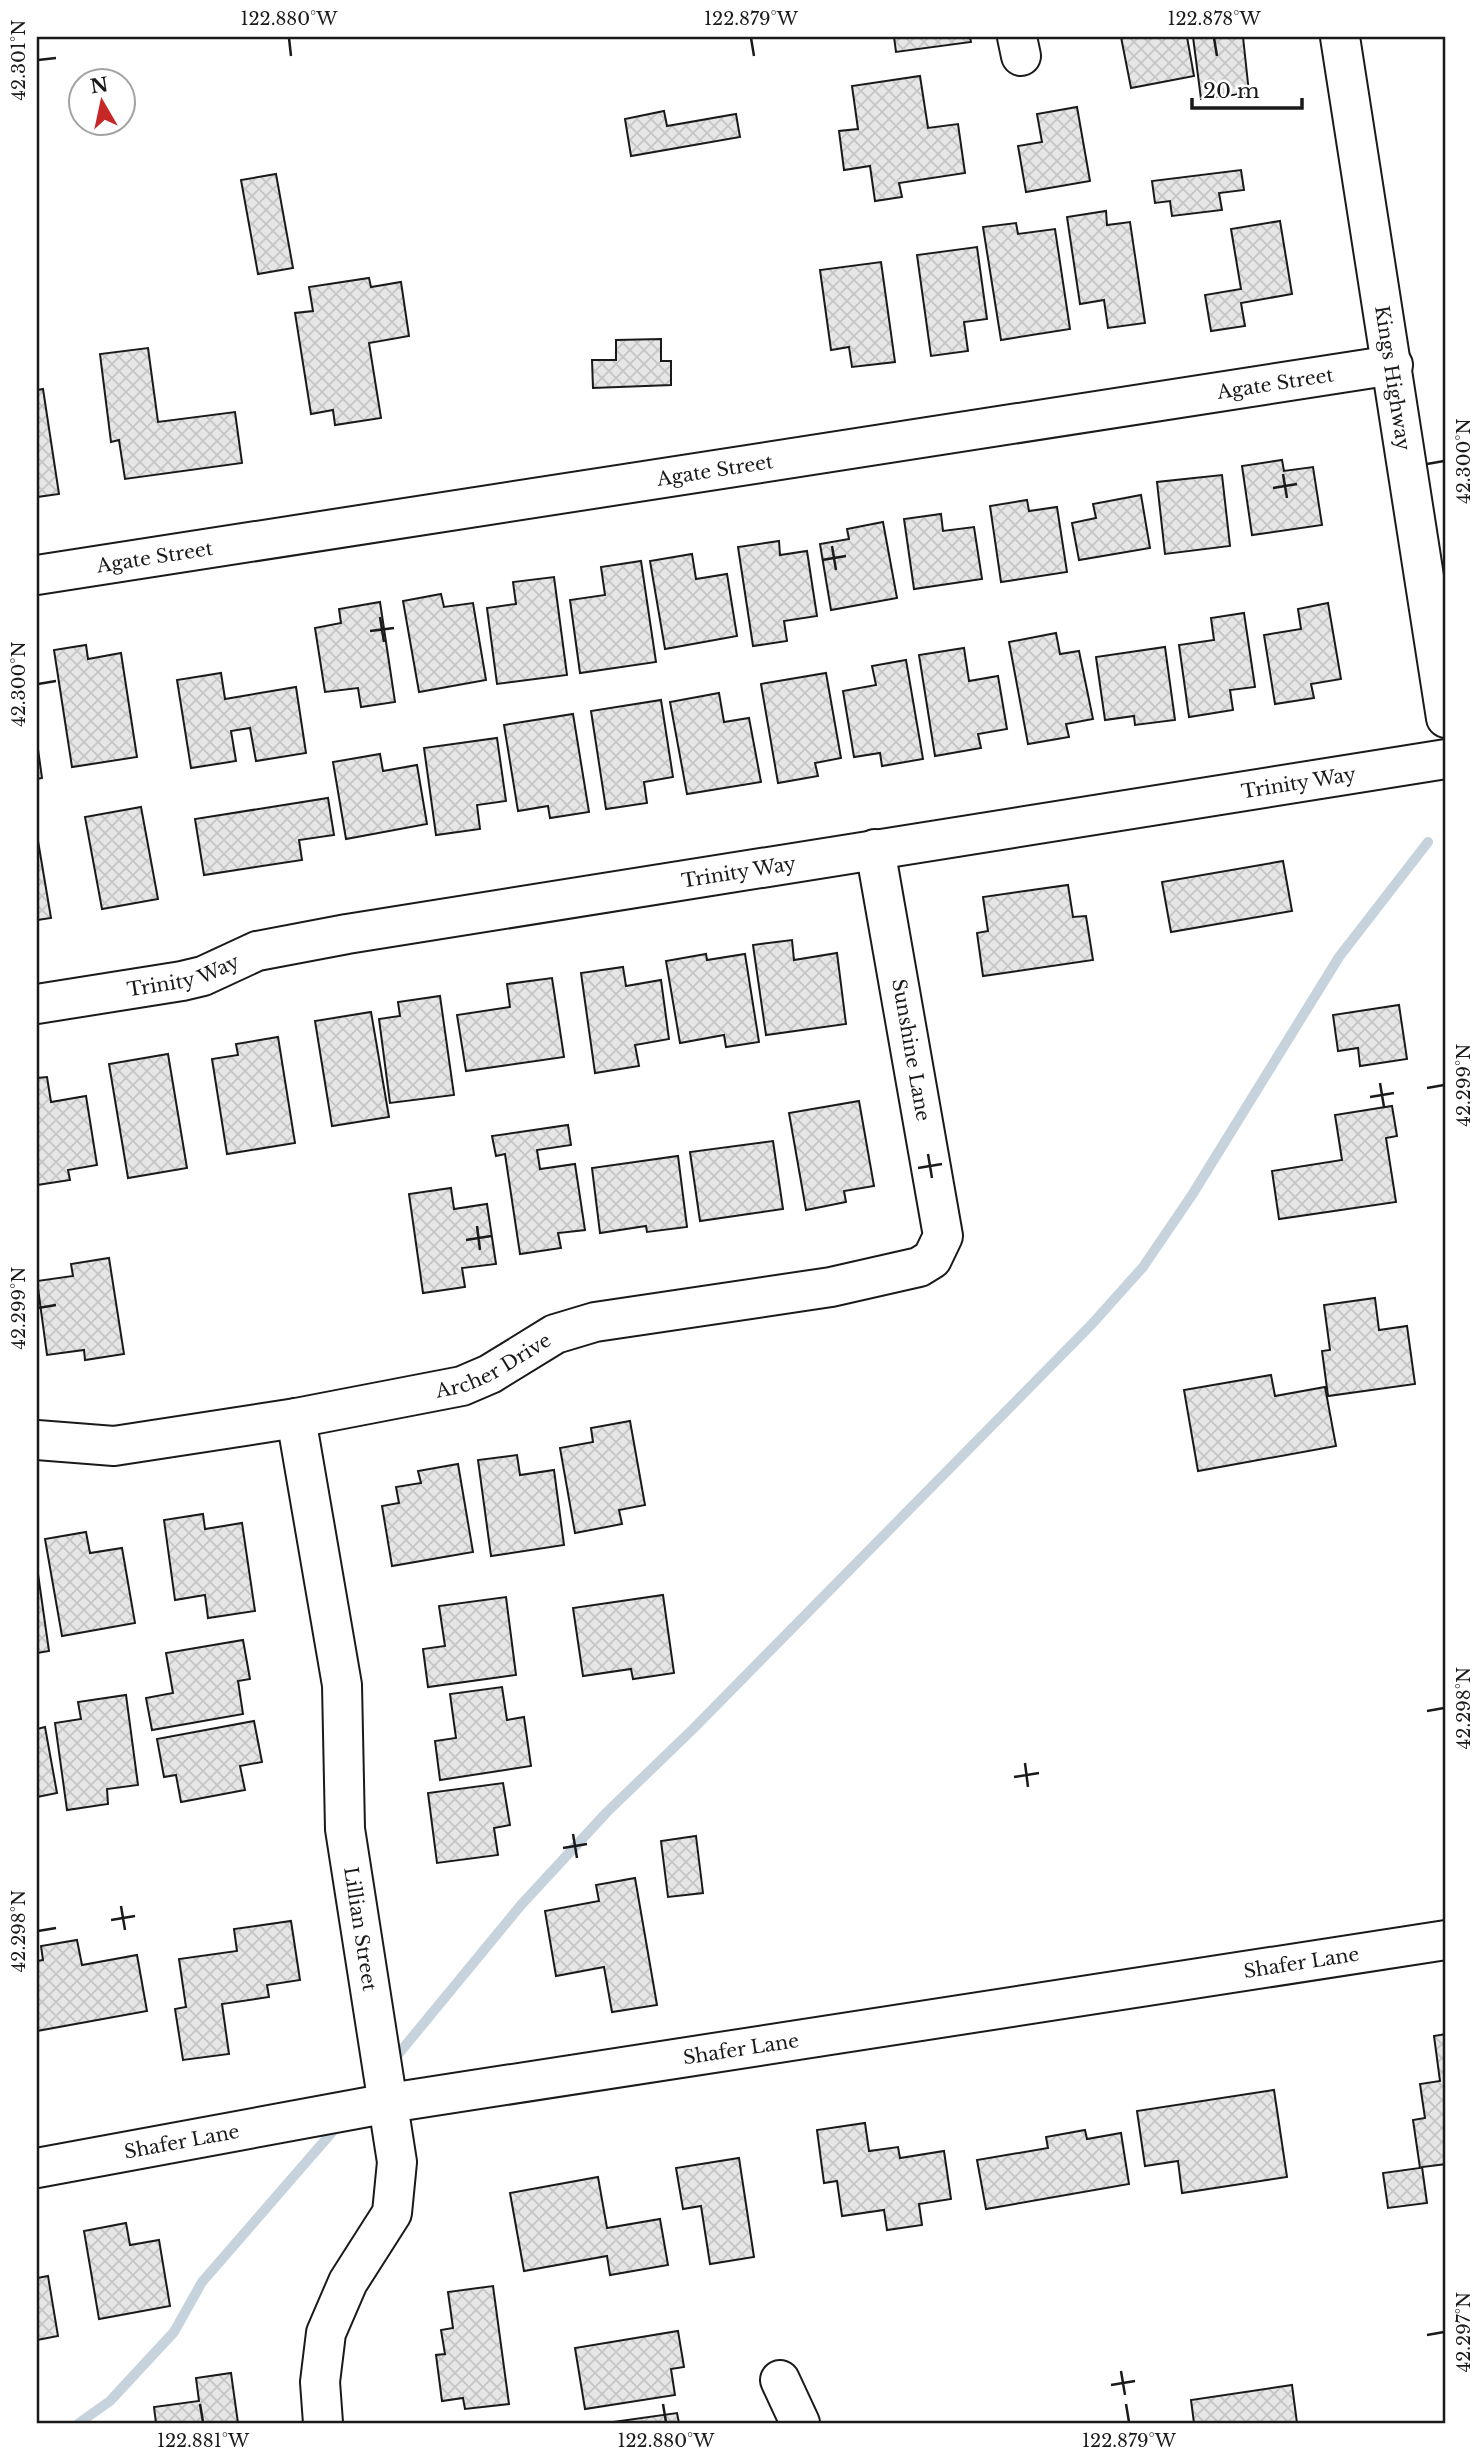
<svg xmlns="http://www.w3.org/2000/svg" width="1483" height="2460" font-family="'Libre Baskerville',serif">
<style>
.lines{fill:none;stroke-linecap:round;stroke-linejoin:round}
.stream{stroke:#c6d2dc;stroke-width:10}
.building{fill:url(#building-cross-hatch);stroke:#1a1a1a;stroke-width:2}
.minor-casing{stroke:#1a1a1a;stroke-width:42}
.minor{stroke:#fff;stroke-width:38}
.ticks{fill:none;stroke:#1a1a1a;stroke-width:2.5}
.labels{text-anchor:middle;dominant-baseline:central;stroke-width:5;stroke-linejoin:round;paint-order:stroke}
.street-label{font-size:19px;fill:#1a1a1a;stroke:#fff}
.neatline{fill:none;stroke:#1a1a1a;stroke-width:2.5}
.ticks-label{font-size:18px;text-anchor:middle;fill:#1a1a1a}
</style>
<defs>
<pattern id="building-cross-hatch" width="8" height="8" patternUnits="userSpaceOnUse" patternTransform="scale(1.75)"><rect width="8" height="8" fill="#e6e6e6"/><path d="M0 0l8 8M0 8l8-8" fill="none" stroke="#c5c5c5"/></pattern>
</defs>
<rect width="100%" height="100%" fill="#fff"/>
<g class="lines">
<g class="stream">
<path d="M391,2063L521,1905L607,1812L693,1729L1092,1324L1143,1267L1192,1195L1339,957L1428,842"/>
<path d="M79,2423L110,2401L174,2332L202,2282L340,2123"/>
</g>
</g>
<g class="building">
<path d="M894,37H970L971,42L896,52Z"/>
<path d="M1121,37H1187L1194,76L1131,88Z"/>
<path d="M1193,37H1243L1249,93L1201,99Z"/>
<path d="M920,76L928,128L958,124L965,173L899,183L902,197L875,201L870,166L844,170L839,131L858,129L852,86Z"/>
<path d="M1077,107L1090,181L1026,192L1018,146L1042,142L1037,114Z"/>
<path d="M664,111L667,126L736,114L740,137L631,156L625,119Z"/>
<path d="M1241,170L1244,190L1219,193L1222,210L1172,216L1170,201L1155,203L1152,181Z"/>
<path d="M276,174L293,268L258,274L241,180Z"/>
<path d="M1106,211L1107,225L1130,222L1145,323L1108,328L1104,300L1080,304L1067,217Z"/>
<path d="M1280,221L1292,294L1241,303L1245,326L1211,331L1205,295L1241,289L1231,229Z"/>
<path d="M1016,223L1018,234L1055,229L1070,329L1001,340L983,227Z"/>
<path d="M977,247L987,319L964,322L968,351L931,356L917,255Z"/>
<path d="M881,262L895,362L852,367L849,347L831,350L820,270Z"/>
<path d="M369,278L371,287L401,282L409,336L369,343L381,418L335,425L333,410L311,414L295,313L313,311L309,287Z"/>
<path d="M661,339V361H671V385L593,388L592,360H616V340Z"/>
<path d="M148,348L158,422L235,412L242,463L125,479L119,440L111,442L100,354Z"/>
<path d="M43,389L59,494L37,497V390Z"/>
<path d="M1282,460L1284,471L1313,467L1322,525L1252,535L1242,466Z"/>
<path d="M1222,475L1230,546L1165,554L1157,482Z"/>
<path d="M1141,495L1150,548L1079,560L1072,523L1096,518L1093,504Z"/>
<path d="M1027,500L1029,511L1057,507L1067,572L1001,582L990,506Z"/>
<path d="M941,514L943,531L974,527L982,579L914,589L904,519Z"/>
<path d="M883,522L897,598L831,610L820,544L849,539L847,529Z"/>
<path d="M779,541L780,555L807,551L817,616L784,621L787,641L753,646L738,547Z"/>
<path d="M692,554L696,579L727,574L737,636L665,649L650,561Z"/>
<path d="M641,561L656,662L580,673L570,600L605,595L601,567Z"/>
<path d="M554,577L567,675L497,684L487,608L516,604L513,582Z"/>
<path d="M441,594L444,607L473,603L486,680L419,692L403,601Z"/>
<path d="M380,602L395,702L361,707L358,688L325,692L315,628L341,623L339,609Z"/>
<path d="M1328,603L1341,679L1311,684L1314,698L1275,704L1264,635L1301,629L1298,609Z"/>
<path d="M1244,613L1255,687L1230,690L1233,710L1189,717L1179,645L1214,640L1211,618Z"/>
<path d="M1056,633L1060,654L1079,651L1093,719L1066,724L1069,737L1028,744L1009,642Z"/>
<path d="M86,645L88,659L121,653L137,757L72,767L54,650Z"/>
<path d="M1165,647L1175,720L1135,725L1134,716L1105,720L1096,657Z"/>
<path d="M964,648L969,681L998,676L1007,729L978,734L981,748L935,756L919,655Z"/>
<path d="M906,660L923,759L882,766L880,753L854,757L843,691L876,685L872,666Z"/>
<path d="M221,673L225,699L296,687L306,753L256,761L250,728L231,731L236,761L191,768L177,680Z"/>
<path d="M826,673L841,758L815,763L818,776L778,783L761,684Z"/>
<path d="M719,693L724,722L749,718L761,782L687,794L670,702Z"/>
<path d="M661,700L673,777L644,782L647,803L606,809L591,711Z"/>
<path d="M573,714L589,812L550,818L548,806L518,811L504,725Z"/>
<path d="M497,738L506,801L477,805L480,829L436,835L424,748Z"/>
<path d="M37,742L42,778L37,779Z"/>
<path d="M380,754L383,771L417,765L427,824L346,839L333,762Z"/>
<path d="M328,798L334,835L299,840L302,860L204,875L195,819Z"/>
<path d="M141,807L158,899L102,909L85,817Z"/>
<path d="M37,835L51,918L37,920Z"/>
<path d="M1283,861L1292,911L1171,932L1162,882Z"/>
<path d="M1068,885L1073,917L1086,916L1093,960L983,976L977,933L988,931L983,897Z"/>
<path d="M792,940L794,960L837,953L846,1024L766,1035L753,945Z"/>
<path d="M706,954L707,960L745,954L759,1042L726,1047L724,1035L680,1043L666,961Z"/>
<path d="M623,967L626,986L661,980L669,1039L635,1045L639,1066L595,1073L581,973Z"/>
<path d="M552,978L564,1057L466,1071L457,1015L510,1007L507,984Z"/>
<path d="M440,996L454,1095L390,1103L379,1019L400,1016L398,1002Z"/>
<path d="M1399,1005L1407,1059L1360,1066L1358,1048L1338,1051L1333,1015Z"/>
<path d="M371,1012L389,1117L332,1126L315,1021Z"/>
<path d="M278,1037L295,1143L227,1154L212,1059L238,1055L236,1044Z"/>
<path d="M168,1054L187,1168L128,1178L109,1064Z"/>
<path d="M47,1077L51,1102L86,1096L97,1165L68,1170L70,1180L37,1185V1078Z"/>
<path d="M859,1101L874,1186L844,1191L846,1202L806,1210L789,1113Z"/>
<path d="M1392,1106L1397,1136L1386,1138L1396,1202L1279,1219L1272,1171L1342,1160L1335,1115Z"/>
<path d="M568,1125L571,1145L537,1150L540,1169L575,1164L585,1230L558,1233L561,1248L520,1254L505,1154L496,1156L492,1136Z"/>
<path d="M773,1141L783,1209L700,1221L690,1152Z"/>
<path d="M678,1156L687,1227L647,1232L646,1226L600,1233L592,1168Z"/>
<path d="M451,1188L454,1209L487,1204L496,1264L462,1268L465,1287L423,1293L409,1194Z"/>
<path d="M109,1258L124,1354L85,1360L84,1350L47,1355L37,1281L73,1276L71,1264Z"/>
<path d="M1375,1298L1379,1330L1407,1326L1415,1384L1328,1396L1322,1351L1330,1350L1324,1305Z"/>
<path d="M1271,1375L1275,1396L1325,1387L1336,1446L1198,1471L1184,1390Z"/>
<path d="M630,1421L645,1505L619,1510L622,1524L575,1533L560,1448L593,1442L591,1428Z"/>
<path d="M517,1455L520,1475L554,1470L564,1545L491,1556L478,1460Z"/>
<path d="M458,1464L473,1552L392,1566L382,1506L399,1503L396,1487L421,1483L418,1471Z"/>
<path d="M203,1514L205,1529L242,1523L255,1611L208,1618L205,1595L175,1600L164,1520Z"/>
<path d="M86,1532L90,1553L122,1548L135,1623L62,1636L45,1539Z"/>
<path d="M37,1567L49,1651L37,1653Z"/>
<path d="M663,1595L674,1673L633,1679L631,1669L583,1676L573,1608Z"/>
<path d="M506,1597L516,1675L428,1687L423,1649L445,1646L439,1606Z"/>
<path d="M243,1640L250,1679L238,1681L243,1714L152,1730L146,1698L173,1693L166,1653Z"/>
<path d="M502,1687L507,1720L524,1717L531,1766L440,1780L435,1741L456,1738L450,1694Z"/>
<path d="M126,1695L138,1785L107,1789L108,1804L67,1810L55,1723L81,1719L78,1702Z"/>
<path d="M254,1721L262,1762L240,1766L245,1790L181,1802L176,1775L164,1777L157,1739Z"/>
<path d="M45,1727L57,1793L37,1797V1729Z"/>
<path d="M503,1783L510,1825L494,1828L498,1855L437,1863L428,1793Z"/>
<path d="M696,1836L703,1893L668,1897L661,1841Z"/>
<path d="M635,1878L657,2005L612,2012L604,1967L556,1976L545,1911L599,1901L596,1885Z"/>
<path d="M291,1921L300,1980L267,1985L269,1997L222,2004L229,2054L183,2060L175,2009L186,2007L179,1959L237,1951L234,1929Z"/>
<path d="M77,1940L82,1965L137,1955L147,2011L37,2031V1961L43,1960L41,1946Z"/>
<path d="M1446,2034V2164L1422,2167L1427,2203L1388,2208L1383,2173L1420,2168L1413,2120L1425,2118L1420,2084L1440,2081L1434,2036Z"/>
<path d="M1274,2090L1287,2177L1182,2193L1178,2161L1145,2166L1137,2111Z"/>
<path d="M865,2123L869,2151L898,2147L900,2158L944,2151L951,2199L919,2204L922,2225L887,2230L884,2210L842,2216L837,2181L824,2183L817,2130Z"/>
<path d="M1085,2130L1087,2139L1121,2133L1129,2184L986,2209L977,2160L1048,2148L1046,2137Z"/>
<path d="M739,2158L754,2257L710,2264L701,2206L683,2209L676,2168Z"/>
<path d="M598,2177L607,2228L660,2219L668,2265L610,2275L607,2256L524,2271L510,2193Z"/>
<path d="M126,2223L130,2245L159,2240L170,2306L99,2319L84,2231Z"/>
<path d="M48,2276L58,2336L37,2340V2278Z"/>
<path d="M493,2286L509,2404L465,2409L463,2398L442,2401L436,2355L445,2354L441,2330L453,2328L448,2292Z"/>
<path d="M678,2331L684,2367L671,2369L675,2395L585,2409L575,2348Z"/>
<path d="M231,2373L238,2423H156L154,2407L199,2401L196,2378Z"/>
<path d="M1292,2385L1297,2423H1194L1191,2400Z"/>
<path d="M677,2413L679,2423H606Z"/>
</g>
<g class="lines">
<g class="minor-casing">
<g id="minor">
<path d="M1017,37L1021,56"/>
<path id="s1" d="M1340,37L1446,718"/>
<path id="s2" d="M37,575L1393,365"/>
<path id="s3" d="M37,1004L182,981L203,976L257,951L347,934L1446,759"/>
<path id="s4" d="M296,1418L342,1685L345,1829L397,2162L392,2213L348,2282L326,2333L320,2382L323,2423"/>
<path id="s5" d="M37,1440L114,1446L296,1418L462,1386L490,1374L555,1334L595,1322L831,1287L919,1267L932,1259L943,1236L875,849"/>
<path id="s6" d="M37,2168L389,2103L1446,1940"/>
<path d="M780,2380L800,2423"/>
</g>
</g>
<use href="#minor" class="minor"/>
</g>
<path class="ticks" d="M289,38L291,56M751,38L754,56M1214,38L1217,56M38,60L56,58M1427,464L1444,461M1283,474L1287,498M1273,488L1297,484M832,546L836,570M822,560L846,556M380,617L384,642M370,631L394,628M38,684L56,681M1380,1083L1384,1107M1427,1088L1444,1085M1370,1097L1394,1093M928,1154L932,1178M918,1168L942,1164M477,1226L480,1250M466,1240L491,1236M38,1308L56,1305M1427,1711L1444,1708M1025,1763L1028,1787M1014,1777L1039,1773M573,1834L577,1858M563,1848L587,1844M121,1906L125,1930M111,1920L135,1916M38,1931L56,1928M1427,2335L1444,2332M1121,2371L1125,2395M1111,2385L1135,2381M200,2404L203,2422M663,2404L666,2422M1126,2404L1129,2422"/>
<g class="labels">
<g class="street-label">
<text stroke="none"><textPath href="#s1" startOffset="345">Kings Highway</textPath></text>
<text stroke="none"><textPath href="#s2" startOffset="1253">Agate Street</textPath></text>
<text stroke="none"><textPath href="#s2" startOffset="686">Agate Street</textPath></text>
<text stroke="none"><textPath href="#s2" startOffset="119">Agate Street</textPath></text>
<text stroke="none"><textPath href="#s3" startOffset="1283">Trinity Way</textPath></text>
<text stroke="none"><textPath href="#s3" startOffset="716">Trinity Way</textPath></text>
<text stroke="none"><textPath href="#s3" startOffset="149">Trinity Way</textPath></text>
<text transform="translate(911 1050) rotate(80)">Sunshine Lane</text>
<text stroke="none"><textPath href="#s5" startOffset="467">Archer Drive</textPath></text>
<text stroke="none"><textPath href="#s4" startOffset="516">Lillian Street</textPath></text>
<text stroke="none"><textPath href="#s6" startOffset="1281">Shafer Lane</textPath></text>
<text stroke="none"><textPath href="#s6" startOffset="714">Shafer Lane</textPath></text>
<text stroke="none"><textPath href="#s6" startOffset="147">Shafer Lane</textPath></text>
</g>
</g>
<rect width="1483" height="2460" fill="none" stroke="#ffffff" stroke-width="77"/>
<g transform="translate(102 102) rotate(351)"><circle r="33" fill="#ffffff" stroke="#a3a3a3" stroke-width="2"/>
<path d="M0-5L12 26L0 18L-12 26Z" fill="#c62828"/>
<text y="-10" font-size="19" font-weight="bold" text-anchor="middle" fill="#1a1a1a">N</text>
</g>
<path d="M1192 98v10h110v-10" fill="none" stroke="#1a1a1a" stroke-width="3.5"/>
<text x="1203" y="98" font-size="21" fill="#1a1a1a" stroke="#ffffff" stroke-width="5" paint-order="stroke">20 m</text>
<rect x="38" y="38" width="1406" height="2384" class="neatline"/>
<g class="ticks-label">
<text x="289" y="25">122.880°W</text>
<text x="751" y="25">122.879°W</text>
<text x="1214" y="25">122.878°W</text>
<text transform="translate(19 60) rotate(-90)" y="6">42.301°N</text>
<text transform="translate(1464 461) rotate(-90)" y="6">42.300°N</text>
<text transform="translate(19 684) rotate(-90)" y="6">42.300°N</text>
<text transform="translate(1464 1085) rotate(-90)" y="6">42.299°N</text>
<text transform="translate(19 1308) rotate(-90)" y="6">42.299°N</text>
<text transform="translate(1464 1708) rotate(-90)" y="6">42.298°N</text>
<text transform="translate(19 1931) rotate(-90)" y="6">42.298°N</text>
<text transform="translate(1464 2332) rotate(-90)" y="6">42.297°N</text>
<text x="203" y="2447">122.881°W</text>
<text x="666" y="2447">122.880°W</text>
<text x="1129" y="2447">122.879°W</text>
</g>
</svg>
